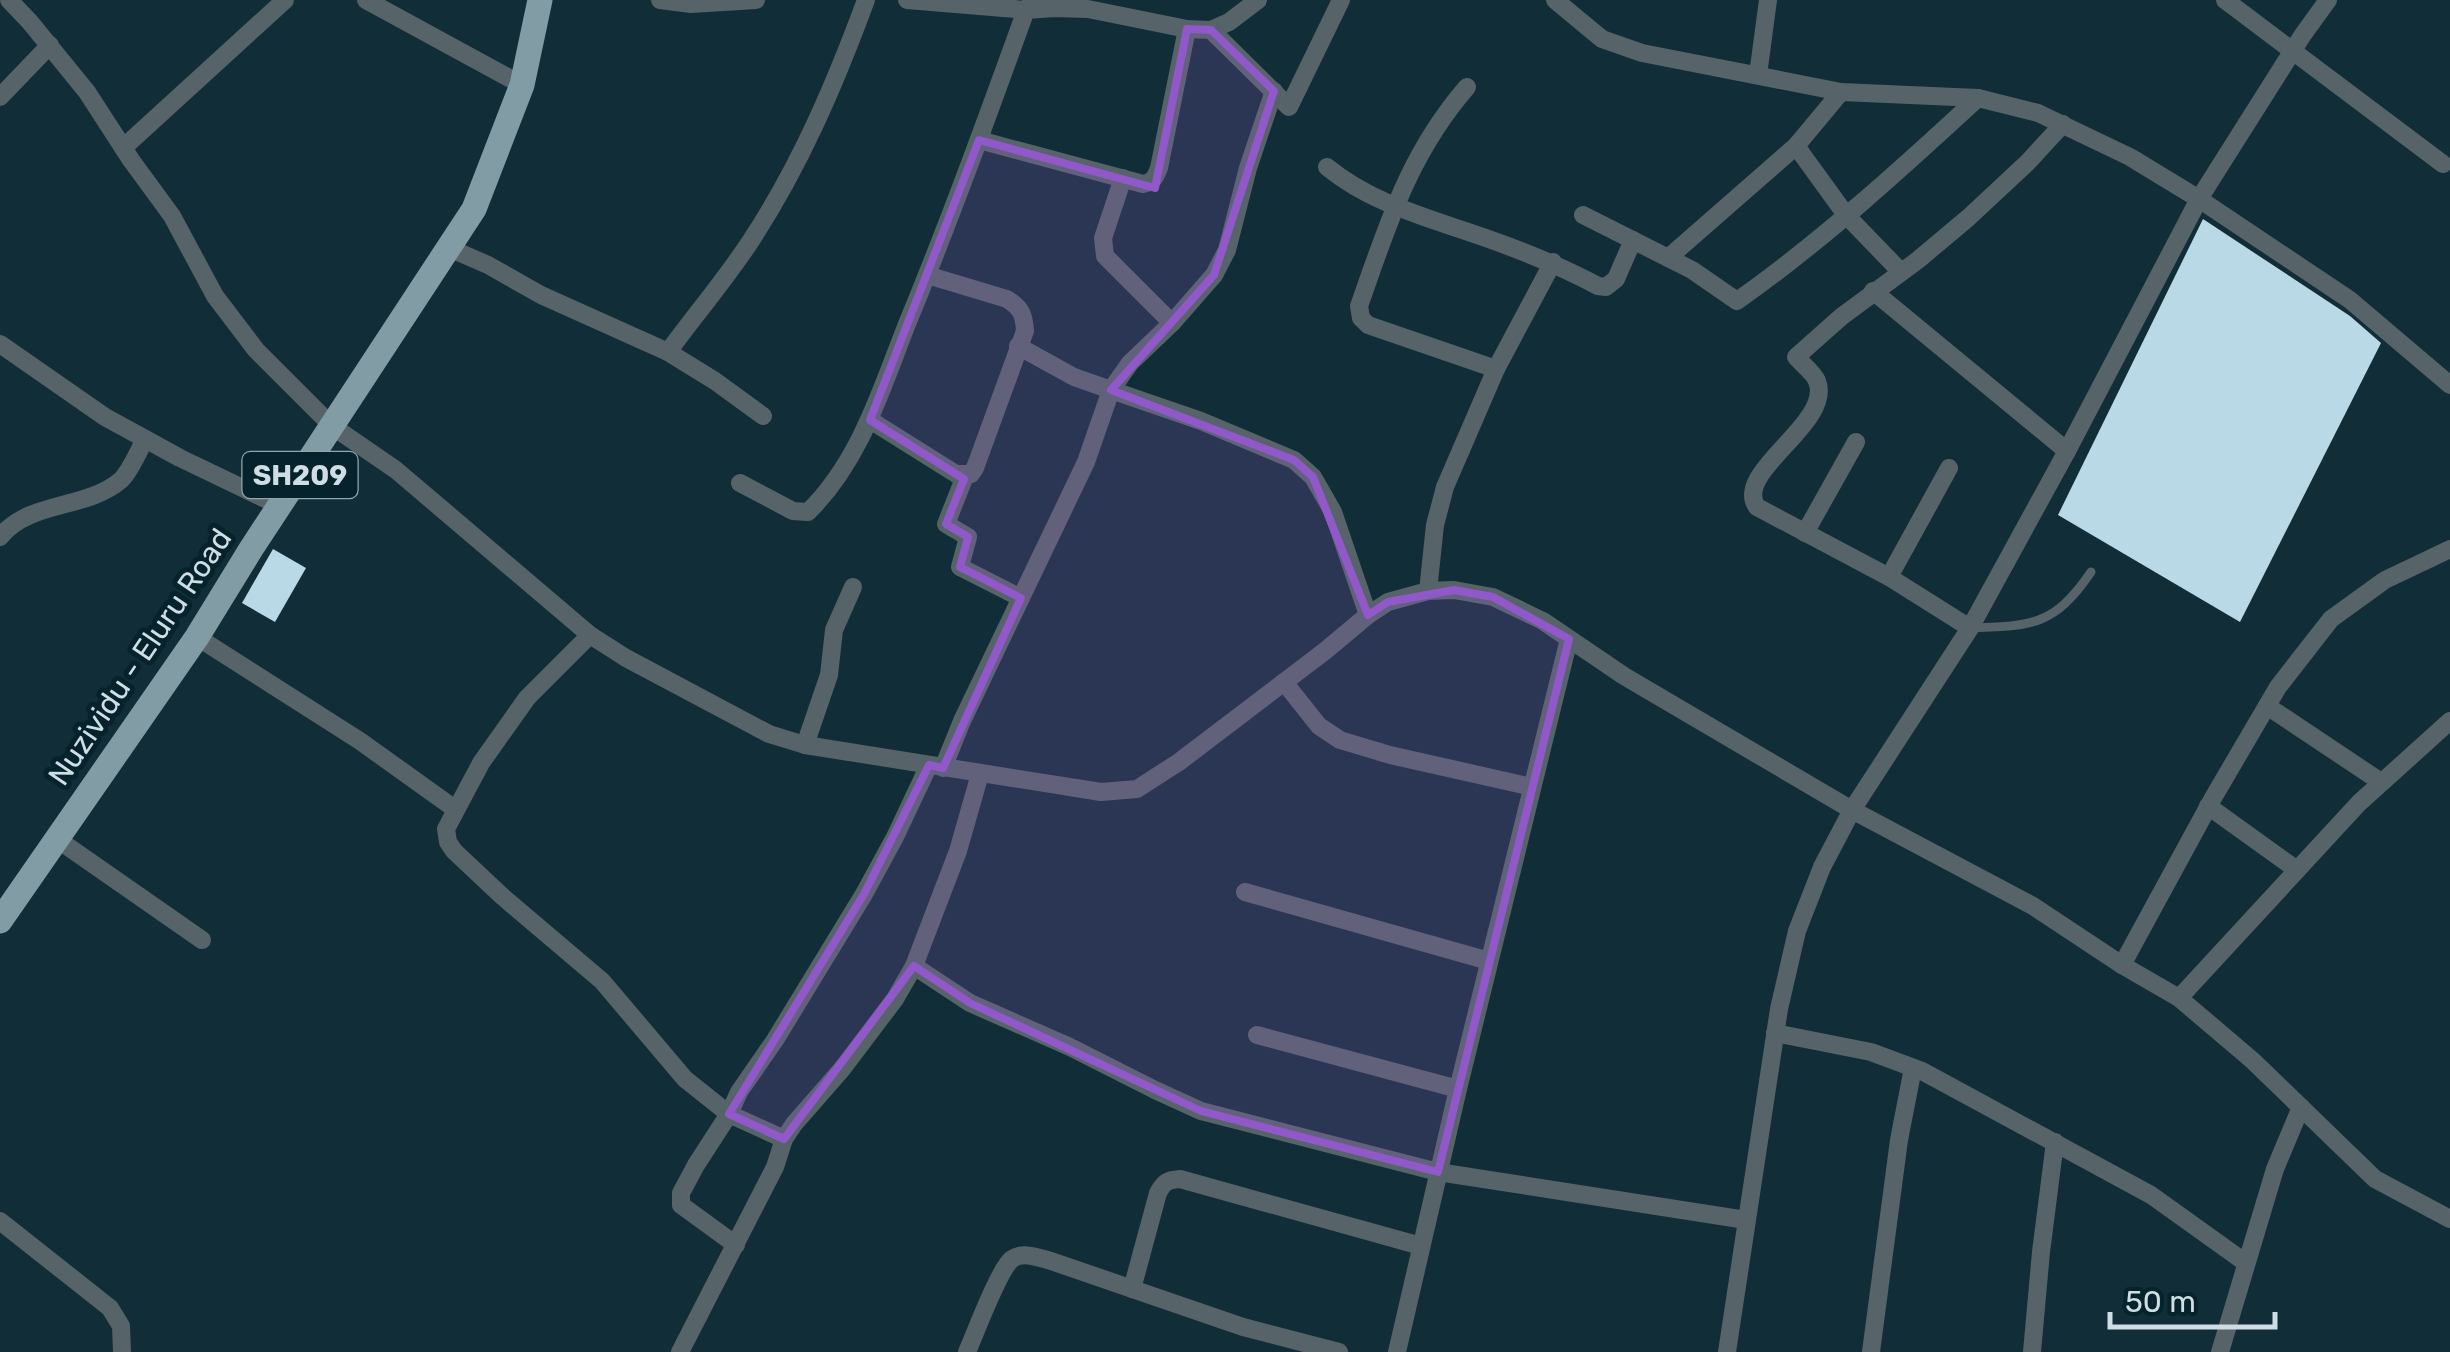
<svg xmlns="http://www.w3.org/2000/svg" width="2450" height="1352" font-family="Rubik,sans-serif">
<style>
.building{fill:#b9d9e6}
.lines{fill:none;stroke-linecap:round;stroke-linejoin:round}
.lane{stroke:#566368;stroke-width:9}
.street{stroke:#566368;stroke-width:18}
.primary{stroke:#829ca6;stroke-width:25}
.marked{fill:#9058c8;fill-opacity:0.2;stroke:#9058c8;stroke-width:8;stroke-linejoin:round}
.labels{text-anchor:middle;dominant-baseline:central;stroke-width:10;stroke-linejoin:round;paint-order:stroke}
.shield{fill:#06232d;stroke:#92a6ad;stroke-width:2.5}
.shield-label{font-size:28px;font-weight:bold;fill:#cedee4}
.street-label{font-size:30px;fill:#cedee4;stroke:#06232d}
</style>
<rect width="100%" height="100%" fill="#112d37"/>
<g class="building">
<path d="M2203,219L2350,316L2381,343L2240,622L2058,515Z"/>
<path d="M273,549L306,568L275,622L242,603Z"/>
</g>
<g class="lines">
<path class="lane" d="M1970,628C2032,626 2054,626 2091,572"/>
<g class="street">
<path d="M9,0L30,22L87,92L131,160L172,216L215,296L256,350L332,426L396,470L590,635L626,658L769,734L805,745L1101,792L1137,789L1179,762L1325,651L1368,615L1388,602L1428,591L1454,590L1493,597L1543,621L1624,676L1852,810L2033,906L2122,965L2179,998L2252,1060L2375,1179L2450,1219"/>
<path d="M366,0L522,85"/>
<path d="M660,0L691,4L756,0"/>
<path d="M907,0L1026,10L1054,8L1088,9L1187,29L1211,30L1229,22L1258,0"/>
<path d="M1555,0L1602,39L1642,53L1841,92L1978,98"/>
<path d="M2225,0L2443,164"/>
<path d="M2328,0L2302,36L2199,199L2350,300L2450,385"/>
<path d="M1211,30L1289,107L1341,0"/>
<path d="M1758,75L1768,0"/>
<path d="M1467,87C1409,154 1388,224 1359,306L1361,318L1368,325L1496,369"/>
<path d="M0,97L50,45"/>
<path d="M979,140L1143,184C1153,182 1155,178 1159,168L1187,29"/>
<path d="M1796,146L1846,215L1901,272"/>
<path d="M123,148L285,0"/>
<path d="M1327,167C1372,204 1429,218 1483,237C1523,251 1561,266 1598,286L1606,287L1616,279L1633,240"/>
<path d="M1583,215L1692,270L1737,301C1822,241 1901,169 1978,98L2038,113L2130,157L2199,199L2067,451L1970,628L1852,810L1822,867L1797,931L1779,1009L1727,1352"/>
<path d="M449,248L488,265L541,295L668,352L715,381L763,416"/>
<path d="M1668,258L1796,146L1841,92"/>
<path d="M1873,291L2067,451"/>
<path d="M1172,323L1214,275L1227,250L1248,168L1274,91"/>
<path d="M0,344L105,417L180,458L280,506"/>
<path d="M1018,346L1074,377L1111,390L1130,363L1172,323L1105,256L1103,238L1123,178"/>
<path d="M668,352C695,315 725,280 750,242C800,166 835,84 866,0"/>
<path d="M870,420L956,474H971L975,468L1025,331C1024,314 1021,308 1007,299L927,275"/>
<path d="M965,476L946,524L968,537L960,567L1021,598"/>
<path d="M740,483L793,511L808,512C860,461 881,390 907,324C950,220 988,115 1026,10L1034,0"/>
<path d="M1805,533L1856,442"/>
<path d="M0,537C30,500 86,510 121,480C131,470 138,452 145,439"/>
<path d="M1889,577L1949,468"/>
<path d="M1428,591L1435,525L1445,487L1496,369L1553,262"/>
<path d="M1970,628L1889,577L1757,507C1732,472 1834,423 1817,381C1814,373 1802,364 1796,357L1841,317L1918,260L1968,218L2028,162L2063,124"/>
<path d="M590,635L527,698L481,763L446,829L448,842L454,851L503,897L602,981L685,1079L729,1114L784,1139"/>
<path d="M197,637L360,741L455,809"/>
<path d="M1284,682L1319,726L1340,740L1390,755L1532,787"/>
<path d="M2267,706L2381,782"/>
<path d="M805,745L829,675L834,630L853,587"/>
<path d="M943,768L962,721L1086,462L1111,390L1201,421L1294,460L1313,477L1333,512L1368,615"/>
<path d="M2208,806L2297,870"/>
<path d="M57,839L202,940"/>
<path d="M1245,892L1489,961"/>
<path d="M2122,965L2213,798L2278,687L2331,619L2385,580L2450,549"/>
<path d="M914,966L970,1003L1070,1047L1155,1090L1201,1111L1438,1172L1746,1220"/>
<path d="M2179,998L2359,803L2450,721"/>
<path d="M1775,1033L1871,1052L1922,1071L2151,1195L2246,1263"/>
<path d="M1257,1035L1458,1089"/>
<path d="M0,1221L110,1308L121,1326L122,1352"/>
<path d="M736,1245L681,1205V1193L696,1165L729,1114L739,1092L775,1040L864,894L895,837L929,765"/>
<path d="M1132,1289L1158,1193C1164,1182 1167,1180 1180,1179L1421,1246"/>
<path d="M680,1352L775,1167L784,1139L794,1124L842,1069L895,999L914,966L958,851L980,774"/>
<path d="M967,1352C975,1334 999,1269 1012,1259C1023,1251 1039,1258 1051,1261L1243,1327L1339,1352"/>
<path d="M1397,1352L1458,1089L1569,639"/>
<path d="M1871,1352L1899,1140L1913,1068"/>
<path d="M2032,1352L2041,1252L2055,1142"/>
<path d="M2220,1352L2275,1169L2301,1107"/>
</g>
<path class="primary" d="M0,921L197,637L251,549L474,209L522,85L540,0"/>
</g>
<path class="marked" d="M1187,29L1211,30L1274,91L1214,275L1111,390L1294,460L1313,477L1368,615L1388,602L1454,590L1493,597L1569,639L1438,1172L1201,1111L970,1003L914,966L784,1139L729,1114L864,894L929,765L943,768L1021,598L960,567L968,537L946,524L964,479L870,420L979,140L1155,188Z"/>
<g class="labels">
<rect class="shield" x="242.5" y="452" width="115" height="46" rx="8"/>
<g class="shield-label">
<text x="300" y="475">SH209</text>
</g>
<g class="street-label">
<text transform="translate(140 657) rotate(-56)">Nuzividu - Eluru Road</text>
</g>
</g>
<path d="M2110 1312v15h165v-15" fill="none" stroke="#cedee4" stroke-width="5"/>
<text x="2125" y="1312" font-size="30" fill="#cedee4" stroke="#06232d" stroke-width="8" paint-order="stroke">50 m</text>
</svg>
